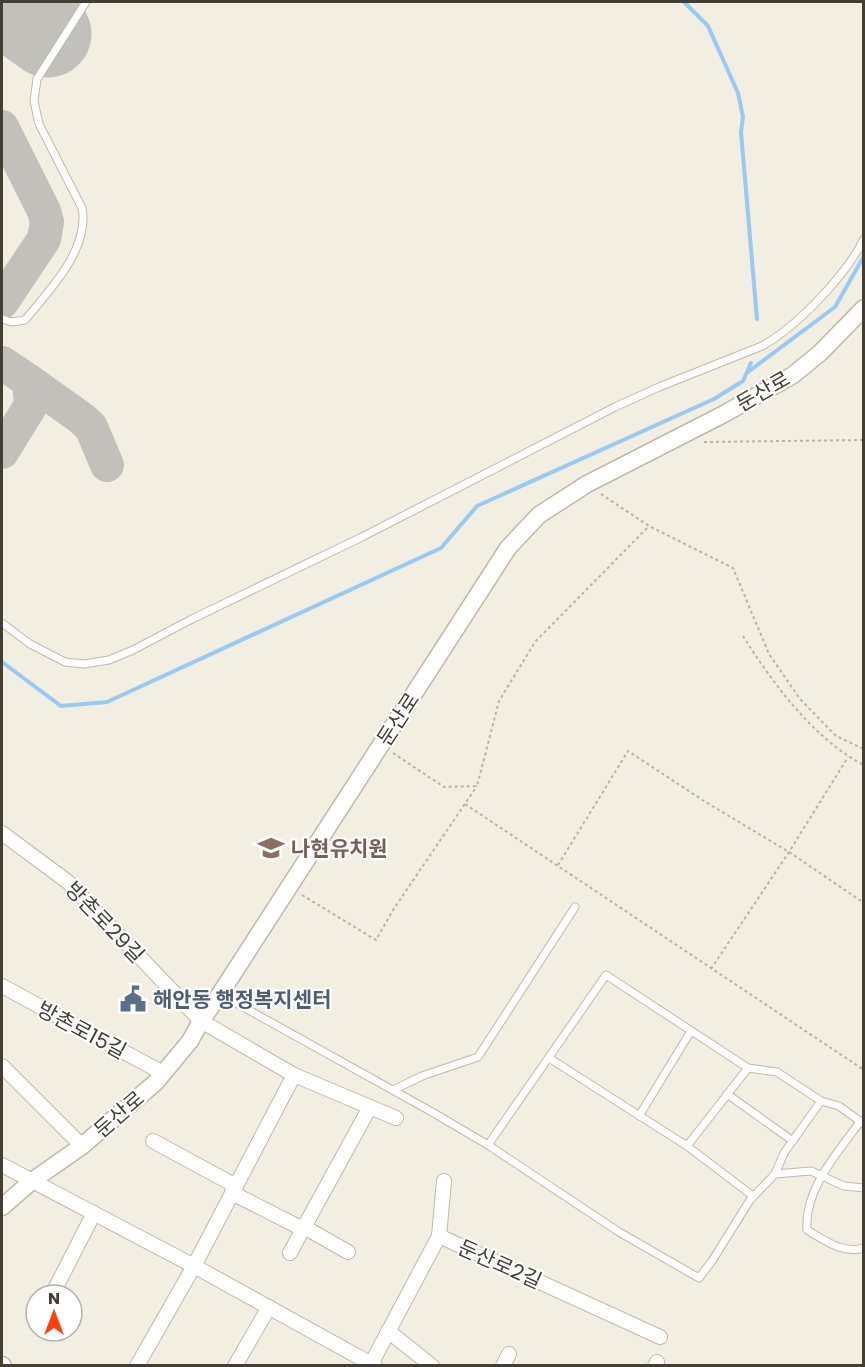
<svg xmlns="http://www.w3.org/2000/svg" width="865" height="1367" font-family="Poppins,'Noto Sans KR',sans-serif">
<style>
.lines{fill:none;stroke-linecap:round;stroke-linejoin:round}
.stream{stroke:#99caf4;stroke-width:4}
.taxiway{stroke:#c2c0ba;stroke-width:34}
.runway{stroke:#c2c0ba;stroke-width:87}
.service-casing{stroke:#c1b9a7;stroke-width:9}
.minor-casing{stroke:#c1b9a7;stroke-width:16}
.tertiary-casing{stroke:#c1b9a7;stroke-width:19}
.path{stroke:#c0b395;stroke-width:2;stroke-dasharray:3 3;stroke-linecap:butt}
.service{stroke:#fff;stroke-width:7}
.minor{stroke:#fff;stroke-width:14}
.tertiary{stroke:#fff;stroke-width:16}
.labels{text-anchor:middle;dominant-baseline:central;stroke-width:4.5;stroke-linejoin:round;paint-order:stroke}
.street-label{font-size:21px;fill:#443e32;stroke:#fff}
.education-label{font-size:21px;font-weight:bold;fill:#785e54;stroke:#fff;text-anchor:start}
.service-label{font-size:21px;font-weight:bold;fill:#4e5e75;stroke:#fff;text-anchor:start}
</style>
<rect width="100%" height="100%" fill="#f2eee2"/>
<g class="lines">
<g class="stream">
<path d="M684,2L708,26L738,93L743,117L741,132L757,319"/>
<path d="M748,372L835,307L864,256"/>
<path d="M2,662L61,706L107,702L441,548L477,506L714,399L743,381L751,363"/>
</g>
<g class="taxiway">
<path d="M18,13L26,2"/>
<path d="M2,127L44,211L47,222L44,239L2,302"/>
<path d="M2,363L29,381L31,405L2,452"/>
<path d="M29,381L81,418L91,427L107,465"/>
</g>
<path class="runway" d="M2,2L48,34"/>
<g class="service-casing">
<g id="service">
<path d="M2,319L12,322L25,320C49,291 90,249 82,208L39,124L34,101L37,79L86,2"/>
<path d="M2,623L30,644L65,662L84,664L109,660L133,650L192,619L362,537L615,407L659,387L762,346C798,326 846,275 864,239"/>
<path d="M220,994L432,1112L488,1145L619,1232L699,1278L712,1261L750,1200L775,1174L811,1171L844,1186L864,1188"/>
<path d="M549,1058L687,1146"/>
<path d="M748,1068L687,1146L753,1196"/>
<path d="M393,1090L422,1076L478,1057L575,907"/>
<path d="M727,1094L793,1141"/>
<path d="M639,1116L691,1031"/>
<path d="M860,1122C837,1153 804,1190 807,1230C826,1241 842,1254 864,1248"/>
<path d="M488,1145L606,975L748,1068L777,1072L821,1101L839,1106L864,1124"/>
<path d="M775,1174L784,1153L821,1101"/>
</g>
</g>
<g class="minor-casing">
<g id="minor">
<path d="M2,833L68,882L201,1021L294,1075L396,1118"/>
<path d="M2,986L163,1073"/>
<path d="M2,1066L82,1146"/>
<path d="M153,1141L236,1186"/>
<path d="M2,1165L194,1266L375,1366"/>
<path d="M232,1193L303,1229L290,1253"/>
<path d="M304,1227L348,1252"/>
<path d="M303,1229L370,1107"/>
<path d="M439,1236L660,1337"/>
<path d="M52,1295L94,1213"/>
<path d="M388,1331L432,1366"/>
<path d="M137,1366L194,1266L294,1075"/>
<path d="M235,1366L269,1307"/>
<path d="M370,1366L439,1236L444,1181"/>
<path d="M503,1366L509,1354"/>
<path d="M655,1366L657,1362"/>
</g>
</g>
<g class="tertiary-casing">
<g id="tertiary">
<path d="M2,1207L32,1181L82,1146L156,1082L190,1041L201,1021L220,994L508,548L539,515L587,484L724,414L793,375L820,353L864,308"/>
<path d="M2,1365L3,1366"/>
</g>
</g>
<g class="path">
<path d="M704,442L864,440"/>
<path d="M601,494L649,526L733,568L769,654L800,699L836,736L864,749"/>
<path d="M743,636C772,682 814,740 864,765"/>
<path d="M393,753L444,787L477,786L499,701L535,642L649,526"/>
<path d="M465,804L864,1070"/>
<path d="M558,865L628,751L704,801L789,852L864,903"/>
<path d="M302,895L376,940L393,910L477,786"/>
<path d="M711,969L789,852L848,757"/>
</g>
<use href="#service" class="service"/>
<use href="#minor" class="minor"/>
<use href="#tertiary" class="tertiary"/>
</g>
<defs>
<g id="school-bare" transform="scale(2.07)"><path d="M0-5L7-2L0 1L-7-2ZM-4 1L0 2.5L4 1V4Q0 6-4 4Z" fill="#8d6e63" stroke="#fff" stroke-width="2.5" paint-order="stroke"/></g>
<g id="civic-bare" transform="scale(2.07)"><path d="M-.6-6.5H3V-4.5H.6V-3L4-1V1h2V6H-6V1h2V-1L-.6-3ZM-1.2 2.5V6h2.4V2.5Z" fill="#5c6f8a" stroke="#fff" stroke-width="2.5" paint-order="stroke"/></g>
</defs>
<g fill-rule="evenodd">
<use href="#school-bare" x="271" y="848"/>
<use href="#civic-bare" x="133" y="999"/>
</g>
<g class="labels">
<g class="street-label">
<text transform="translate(763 391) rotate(-30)">둔산로</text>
<text transform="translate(398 719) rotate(-57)">둔산로</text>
<text transform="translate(105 922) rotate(46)">방촌로29길</text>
<text transform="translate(82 1030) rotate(28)">방촌로15길</text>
<text transform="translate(119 1114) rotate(-41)">둔산로</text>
<text transform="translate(500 1264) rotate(24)">둔산로2길</text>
</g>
<g class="education-label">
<text x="291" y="848">나현유치원</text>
</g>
<g class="service-label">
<text x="153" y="999">해안동 행정복지센터</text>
</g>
</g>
<rect width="865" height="1367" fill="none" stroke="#443e32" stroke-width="6"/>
<g transform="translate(54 1313)"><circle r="28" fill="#ffffff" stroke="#b4b2ad" stroke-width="1.5"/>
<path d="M0-4.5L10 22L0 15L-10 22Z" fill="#ff3f0c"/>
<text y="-9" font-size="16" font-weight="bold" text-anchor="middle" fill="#443e32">N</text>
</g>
</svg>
